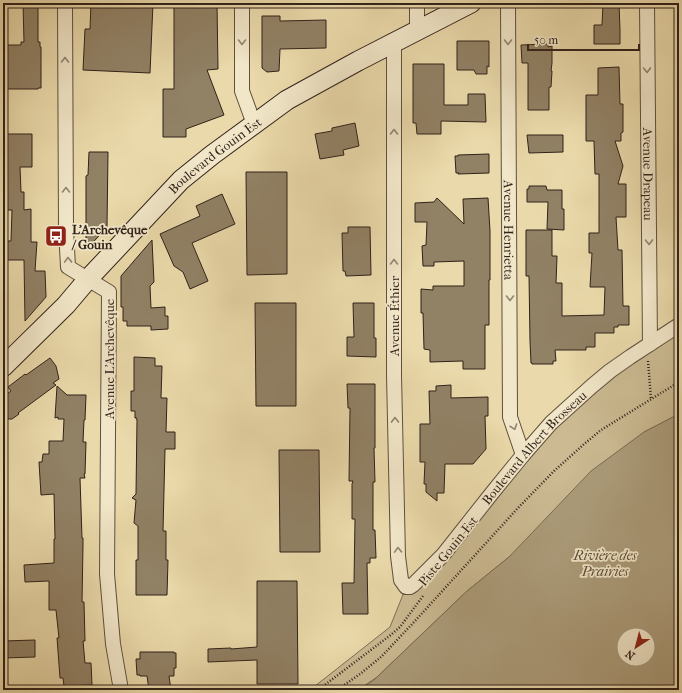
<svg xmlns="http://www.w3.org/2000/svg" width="682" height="693" font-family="'IM FELL French Canon',serif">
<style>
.green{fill:#cbba92;stroke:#7e6e56}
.water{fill:#ab9b79;stroke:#7a6b53;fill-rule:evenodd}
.building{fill:#918165;stroke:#31221a}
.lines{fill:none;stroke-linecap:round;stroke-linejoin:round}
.street-casing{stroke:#5f503e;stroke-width:16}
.secondary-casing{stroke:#31221a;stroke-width:21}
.path{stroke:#31221a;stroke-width:2.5;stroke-dasharray:1 2;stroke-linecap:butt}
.street{stroke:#f1e6c8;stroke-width:14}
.secondary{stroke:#f1e6c8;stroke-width:19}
.oneway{stroke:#918471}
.labels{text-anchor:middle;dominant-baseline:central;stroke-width:3.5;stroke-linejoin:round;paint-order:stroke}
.street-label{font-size:13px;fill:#31221a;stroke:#f1e6c8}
.poi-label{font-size:13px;font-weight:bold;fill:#31221a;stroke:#f1e6c8;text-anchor:start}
.water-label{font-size:14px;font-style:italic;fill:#5c4c3b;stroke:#f1e6c8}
</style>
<rect width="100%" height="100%" fill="#ead9aa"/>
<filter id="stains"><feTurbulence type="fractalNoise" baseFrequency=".005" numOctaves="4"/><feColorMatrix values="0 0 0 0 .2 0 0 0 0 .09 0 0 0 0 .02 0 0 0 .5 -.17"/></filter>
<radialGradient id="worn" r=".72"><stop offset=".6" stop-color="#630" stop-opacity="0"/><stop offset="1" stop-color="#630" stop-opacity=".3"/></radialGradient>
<path class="green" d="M679,324V414L644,432L509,557L467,591L377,677L358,690H310L390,627L406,587L574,402Z"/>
<path class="water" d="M679,414V690H359L374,680L467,591L509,557L591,471L644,432ZM624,635H648V659H624Z"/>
<g class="building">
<path d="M23,3H38V42H40V47H41V88H38V89H7V74H5V45H21V42H24Z"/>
<path d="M91,3H153L150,73L83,70L85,29H90Z"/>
<path d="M174,3H214V4H217L218,69L207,70L224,115L186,129V137H163V89H174Z"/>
<path d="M603,3H619L620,30V44H594V25H602Z"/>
<path d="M262,16H280V21L326,20V48L280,49L279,71L267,72L262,68Z"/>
<path d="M457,41H489V67L487,66V74H476L474,70H457Z"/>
<path d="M548,44V47L552,46V63L551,71H552L551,87H549V110H528V63H522L521,45Z"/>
<path d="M413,64H444V105H468V94H485L486,122L441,121V134H417L416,123H413Z"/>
<path d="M619,67L620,104H623V132L621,133V141H615L623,166L618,184H626V217H616L618,250H622L623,306H629V325H618V327H614V333H595V347H586V350H555L556,361H553V364H532V363H531L530,341L529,276H526V230H552V256H557L556,283H562V316L604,315L605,287H590L592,253H589V233H599V174H595L594,141H586V95H598V68Z"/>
<path d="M355,123L359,146L343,150L344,155L320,159L315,134L332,131V128Z"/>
<path d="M4,134H32V167H20L21,192H24V210L31,209V242H37L35,271H45L46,297L25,321L24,260H4V241H11L12,210H3Z"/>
<path d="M527,135H563V152L529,153Z"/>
<path d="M89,152H108L107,227L86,250V176L88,175Z"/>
<path d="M489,154V173L458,174L459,173H456L455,156H458V155Z"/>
<path d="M246,172H287V274L247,275Z"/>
<path d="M529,186H546L547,190H562V209H564V230L547,229L548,202H527V189H529Z"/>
<path d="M222,194L235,224L192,243L208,281L190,289L183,272L174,266L160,234L200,216L196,206Z"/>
<path d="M437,198L464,224L463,199L488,198L490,231V280H489V325H485V369H463V361L430,362V350L424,349L423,313H421V289L433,290V286H464V261L434,262V266H423L422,246L426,245L427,222H415V203L434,202Z"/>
<path d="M348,227H370L371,275L346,276L345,271H343L342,233H348Z"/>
<path d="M152,240L154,282L150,286L151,308L165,307V316H168V329L151,330V326H127V321H123V307H121V276Z"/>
<path d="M255,303H296V406H256Z"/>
<path d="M353,303H374V338H376V357L347,356V337H354Z"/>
<path d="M134,357L155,358V366H162L161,398H167L166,432H175V449H165L163,531H166V560H168L167,595H136V560H138V526L134,523L136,500L132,498L136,494L137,419H136V417L135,418V411H131V391H134Z"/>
<path d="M50,358L56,366L59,379L53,383L56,385L18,413L19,414L12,419H3V397L11,391L8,387L25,374L26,375Z"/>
<path d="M347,384H375V448H374L375,482H373V530H375L376,558H370V563H367L368,614H343L342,583H354L355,519H352V484L353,481H349L350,408H348Z"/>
<path d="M451,385V398L488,397V416H485L486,449L473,464H445L444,493H437V501L426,492V484H424L425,462H420V424H430L429,391H436V386Z"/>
<path d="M57,386L67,395H86L85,420H84L83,442H86L85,474H84L85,478H80L82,538H83V545L82,602H84L85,641H83L85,663H91L92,685L64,686L63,678H60L57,638H59L56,610H49V581L25,582L24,565L54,563V539H55L54,494L41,495L39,462H42L43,454H49V441H63L64,419H58V417L55,418Z"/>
<path d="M279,450H319L320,552H280Z"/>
<path d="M257,581H297L298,684H257V660L208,662V649L231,648V649L257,647Z"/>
<path d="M35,640V657L3,658V641Z"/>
<path d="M140,652H174V653H176V668H174V676H169L171,690H149L147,676H140V675H137L136,659H140Z"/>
</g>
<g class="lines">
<g class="street-casing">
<g id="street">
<path d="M65,3L66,229L68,267L109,292L107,574L113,644L121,690"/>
<path d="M242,3V91L254,124"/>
<path d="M417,3V30"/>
<path id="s1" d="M508,3L510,417L523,455"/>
<path id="s2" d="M647,3L650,344"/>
<path id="s3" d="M394,43V375L398,556L401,580L406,587H410L413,585L443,555L492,493L523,455L551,423L592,386L610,371L630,357L679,325"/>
</g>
</g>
<g class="secondary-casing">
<g id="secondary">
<path id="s4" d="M3,367L66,305L88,279L181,180L212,155L287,100L358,61L471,3"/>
</g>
</g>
<g class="path">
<path d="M648,361L651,399"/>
<path d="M318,690L392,634L400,627L423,596"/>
<path d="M337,690L360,674L381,657L415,621L517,509L554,471L583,445L601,430L679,382"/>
</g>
<use href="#street" class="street"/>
<use href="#secondary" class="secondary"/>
</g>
<defs><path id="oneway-chevron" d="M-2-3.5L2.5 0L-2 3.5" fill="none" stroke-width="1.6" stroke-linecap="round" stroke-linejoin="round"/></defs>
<g class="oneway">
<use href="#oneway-chevron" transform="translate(242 42) rotate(90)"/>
<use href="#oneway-chevron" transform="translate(508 42) rotate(90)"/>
<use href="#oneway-chevron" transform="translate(65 60) rotate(-90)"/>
<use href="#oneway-chevron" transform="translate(647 70) rotate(89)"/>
<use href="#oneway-chevron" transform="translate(394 132) rotate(-90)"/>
<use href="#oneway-chevron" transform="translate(66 190) rotate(-90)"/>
<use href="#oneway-chevron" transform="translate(649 242) rotate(89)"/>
<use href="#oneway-chevron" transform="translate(68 260) rotate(-92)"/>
<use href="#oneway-chevron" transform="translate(394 262) rotate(-90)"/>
<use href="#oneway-chevron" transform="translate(510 298) rotate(90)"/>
<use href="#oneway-chevron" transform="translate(395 420) rotate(-91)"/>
<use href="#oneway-chevron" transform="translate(514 427) rotate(71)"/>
<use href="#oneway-chevron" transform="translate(398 550) rotate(-92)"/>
</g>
<defs>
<g id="bus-square" transform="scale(1.15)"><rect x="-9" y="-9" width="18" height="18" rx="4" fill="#8f2418" stroke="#f1e6c8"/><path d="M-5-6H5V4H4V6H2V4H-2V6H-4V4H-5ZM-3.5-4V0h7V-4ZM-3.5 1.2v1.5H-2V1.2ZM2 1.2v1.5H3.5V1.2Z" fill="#fff"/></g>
</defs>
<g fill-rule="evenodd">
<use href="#bus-square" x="56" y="236"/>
</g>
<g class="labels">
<g class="street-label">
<text stroke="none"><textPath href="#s4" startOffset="300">Boulevard Gouin Est</textPath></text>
<text stroke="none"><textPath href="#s2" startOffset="171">Avenue Drapeau</textPath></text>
<text stroke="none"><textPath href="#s1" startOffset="227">Avenue Henrietta</textPath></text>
<text transform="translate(394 316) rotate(-90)">Avenue Éthier</text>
<text transform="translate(109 359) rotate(-90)">Avenue L'Archevêque</text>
<text stroke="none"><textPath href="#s3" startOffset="737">Boulevard Albert-Brosseau</textPath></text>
<text transform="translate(448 551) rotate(-51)">Piste Gouin-Est</text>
</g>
<g class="poi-label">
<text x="72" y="229">L'Archevêque<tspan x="72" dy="15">/ Gouin</tspan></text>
</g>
<g class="water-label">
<text x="605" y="555">Rivière des<tspan x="605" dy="16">Prairies</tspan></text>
</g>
</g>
<rect width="682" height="693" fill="none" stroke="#ead9aa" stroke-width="16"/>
<rect x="4" y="4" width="674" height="685" fill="none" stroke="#31221a" stroke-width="2"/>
<rect x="8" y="8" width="666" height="677" fill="none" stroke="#31221a"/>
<g transform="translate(636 647) rotate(216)"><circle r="19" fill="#f1e6c8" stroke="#a49882"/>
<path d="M0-3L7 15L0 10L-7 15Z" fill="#8f2418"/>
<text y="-6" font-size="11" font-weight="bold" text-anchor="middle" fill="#31221a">N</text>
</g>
<path d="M528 44v6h111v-6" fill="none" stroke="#31221a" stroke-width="2"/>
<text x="534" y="44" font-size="12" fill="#31221a" stroke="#f1e6c8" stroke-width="3" paint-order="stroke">50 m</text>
<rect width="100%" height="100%" filter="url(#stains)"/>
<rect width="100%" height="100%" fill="url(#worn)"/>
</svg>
